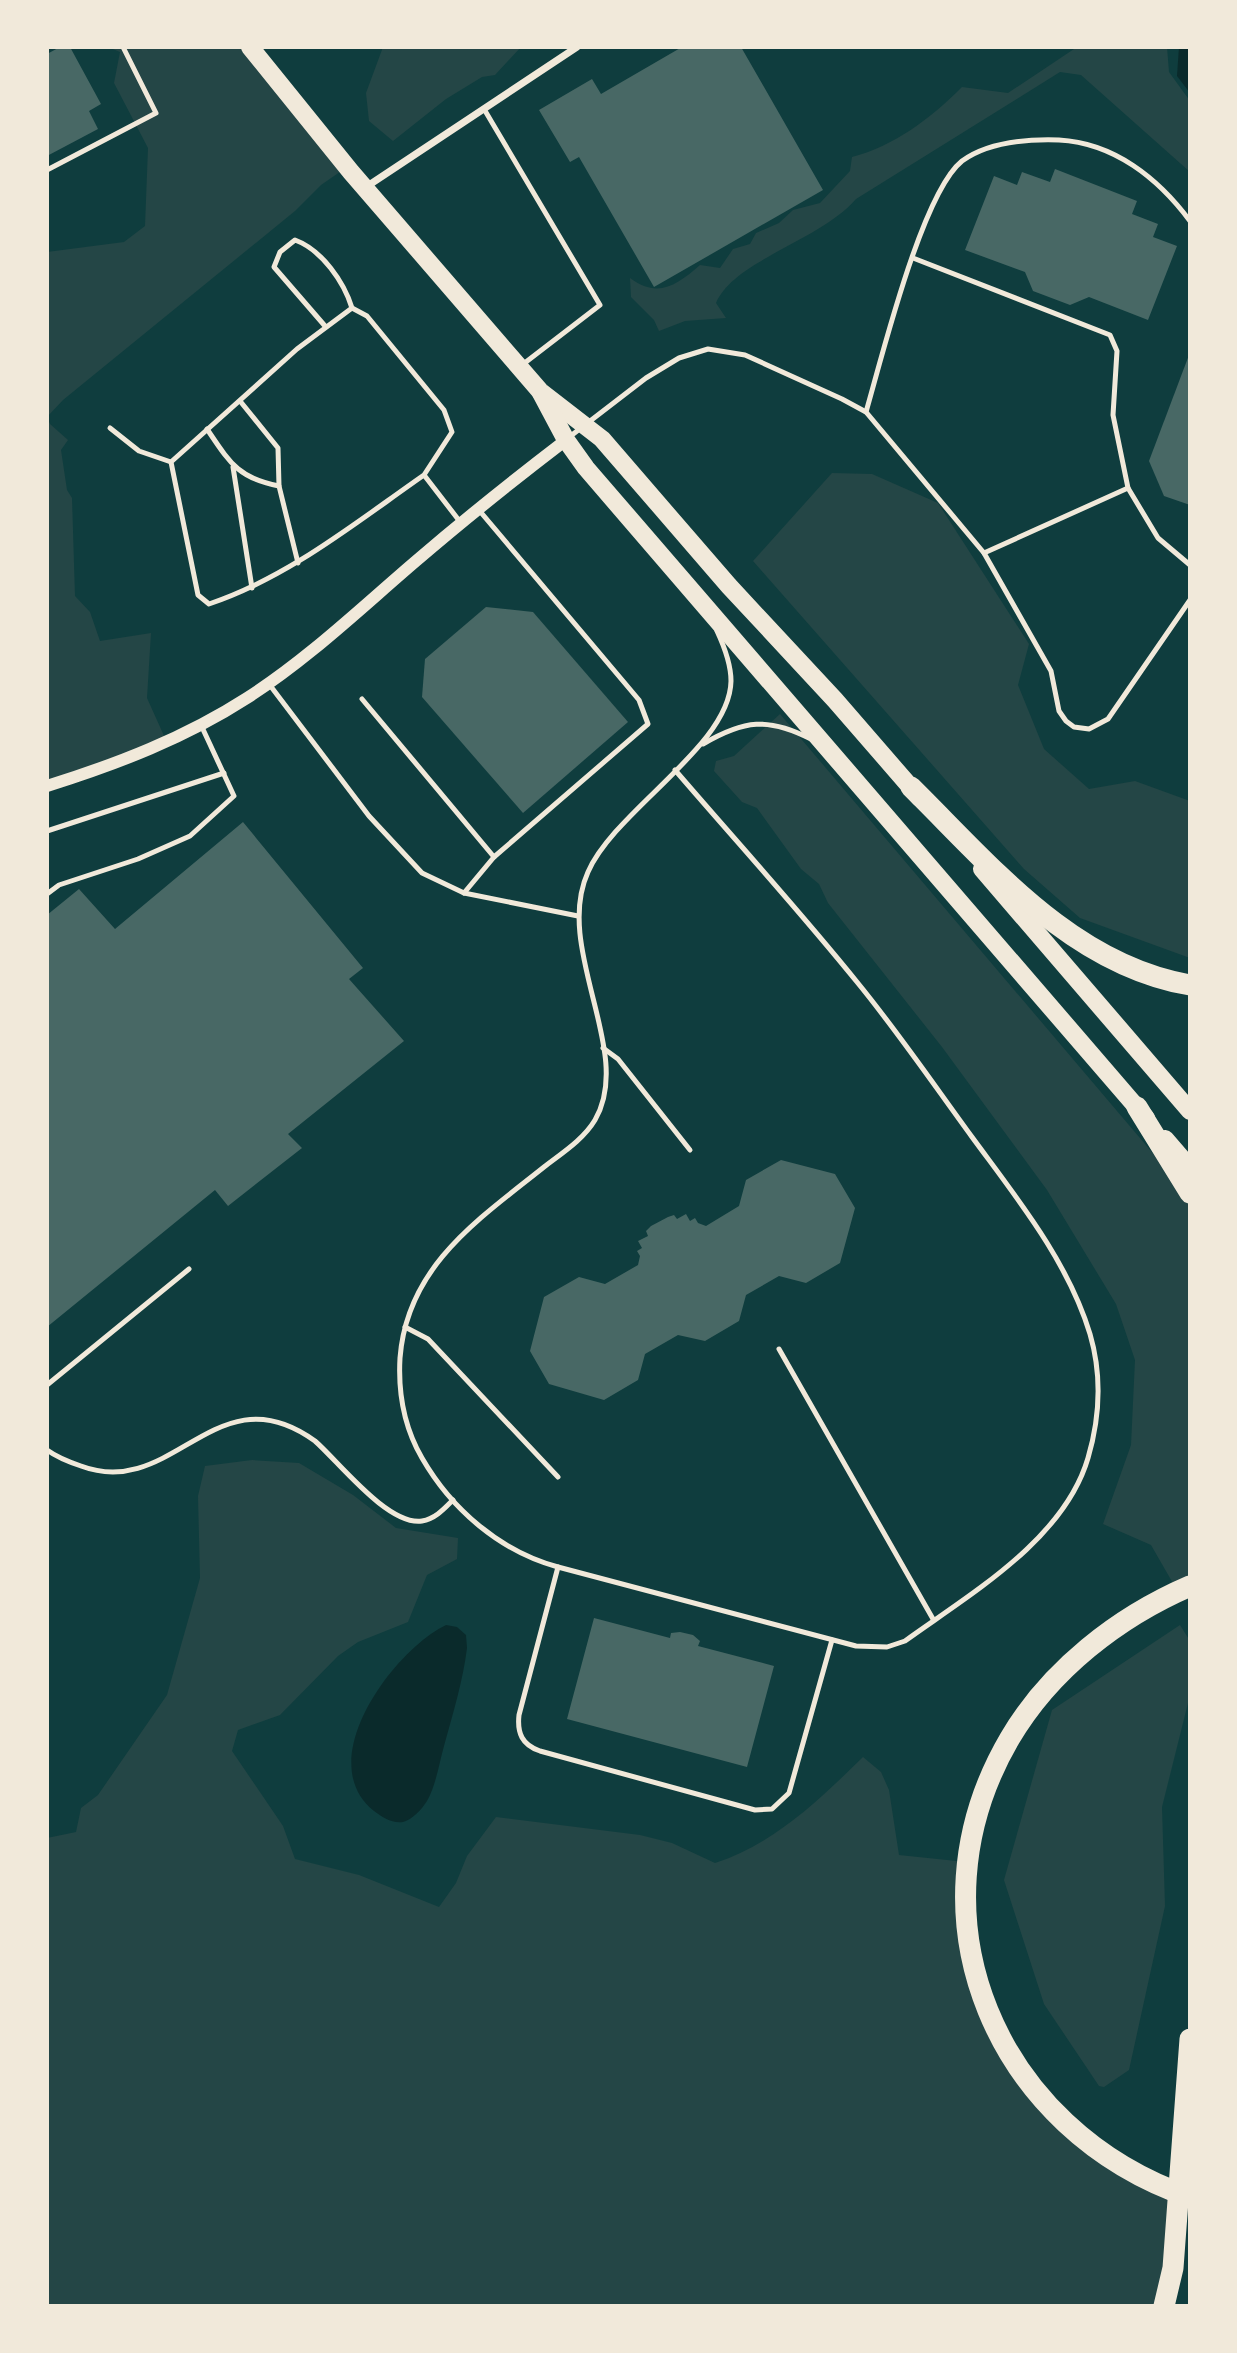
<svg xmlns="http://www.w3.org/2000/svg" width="1237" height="2353" font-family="'DejaVu Sans',sans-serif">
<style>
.green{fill:#244646}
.water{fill:#0a2a2b}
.building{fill:#486865}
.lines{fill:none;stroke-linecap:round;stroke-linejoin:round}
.service{stroke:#f1e9da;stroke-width:5}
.minor{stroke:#f1e9da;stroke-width:7}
.tertiary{stroke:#f1e9da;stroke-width:12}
.primary{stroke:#f1e9da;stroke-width:18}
.motorway{stroke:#f1e9da;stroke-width:21}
</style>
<rect width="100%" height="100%" fill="#0f3d3e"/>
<g class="green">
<path d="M108,47H254L347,167L321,185L295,211L63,400L47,417L50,424L68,440L61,450L67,490L72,498L75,596L90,612L100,641L151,633L147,698L165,738L47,783V252L124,242L145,226L148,148L114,83L120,52Z"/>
<path d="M383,47H521L495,75L482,77L446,99L393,141L369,121L366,93Z"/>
<path d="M1077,47H1167L1169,72L1190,101V172L1081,75L1060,72L856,199C820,241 734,260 716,303L726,318L685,321L659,331L654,320L631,297L630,278C658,299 677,285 700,265L720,268L733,249L750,244L756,233L779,223L793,210L820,203L850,171L852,157C894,146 930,119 962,87L1008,93Z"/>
<path d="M832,473L872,474L938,503L1029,644L1018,685L1044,749L1089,789L1135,781L1190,801V958L1080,918L1024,869L753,561Z"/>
<path d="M780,714L1190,1197V1588L1178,1592L1151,1545L1103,1524L1131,1445L1135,1360L1116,1304L1047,1190L942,1047L828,903L819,884L801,869L757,808L742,802L714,771L716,761L734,756Z"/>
<path d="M252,1460L299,1463L353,1495L396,1528L458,1538L457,1559L427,1575L408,1622L358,1642L338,1656L280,1715L238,1730L232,1751L283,1826L295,1859L359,1875L439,1907L456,1883L467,1856L496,1817L640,1835L672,1843L715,1863C774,1844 819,1800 863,1757L881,1772L889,1790L899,1855L966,1862L962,1888L1014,2073L1175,2198L1165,2306H47V1838L76,1832L81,1808L98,1795L167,1695L200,1578L198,1496L205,1466Z"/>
<path d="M1180,1625L1190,1641V1695L1162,1807L1165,1906L1129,2070L1104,2087L1099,2086L1044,2004L1004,1880L1052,1710Z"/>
</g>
<g class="water">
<path d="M1179,47H1190V93L1177,76Z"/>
<path d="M446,1625L457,1627L466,1635L467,1648C463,1681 453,1713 444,1746C439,1764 436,1785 427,1801C422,1809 412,1820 403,1822C393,1824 382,1817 374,1811C311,1761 394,1650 446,1625Z"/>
</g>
<g class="building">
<path d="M60,47H70L101,104L89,111L98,129L47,156V54Z"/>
<path d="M682,47H741L823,190L654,287L579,157L570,162L539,110L592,79L601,94Z"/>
<path d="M1055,169L1137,201L1132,214L1158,224L1153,237L1177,246L1148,320L1089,297L1070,305L1033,291L1025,272L965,250L994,176L1017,185L1022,172L1050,182Z"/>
<path d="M1189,355H1190V505L1164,496L1149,461Z"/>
<path d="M486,607L533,612L628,722L523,813L422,697L425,659Z"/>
<path d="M243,822L363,968L349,979L404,1041L288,1134L302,1148L228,1206L215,1190L47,1327V915L79,889L115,929Z"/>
<path d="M781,1160L835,1174L855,1208L840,1263L806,1283L779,1276L746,1295L739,1321L705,1341L678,1335L645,1354L638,1380L604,1400L549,1384L530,1351L544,1297L579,1277L605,1284L638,1265L640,1256L637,1251L642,1248L638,1241L648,1236L646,1231L651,1226L668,1217L674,1215L677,1219L686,1214L690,1221L695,1218L698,1223L706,1226L739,1206L746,1180Z"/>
<path d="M594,1618L670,1638L671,1633L680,1632L693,1635L700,1641L698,1646L774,1666L747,1767L567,1719Z"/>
</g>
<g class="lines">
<g class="service">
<path d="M484,109L600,305L522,365"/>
<path d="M47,170L156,113L123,47"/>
<path d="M913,258L1110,335L1117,351L1113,415L1128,488L1158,538L1190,565"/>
<path d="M325,326L274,267L280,252L295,240C322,250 344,282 352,308"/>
<path d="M240,401L278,448L279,486"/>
<path d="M866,412C882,357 922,193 962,161C988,142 1029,139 1059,140C1114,143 1158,178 1190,221"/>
<path d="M110,428L139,451L171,462"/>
<path d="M207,429C230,463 238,478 279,486L298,563"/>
<path d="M568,438L646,378L679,358L708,349L745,355L842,399L866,412L984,553L1051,671L1059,711L1066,721L1074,727L1089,729L1108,719L1190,600"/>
<path d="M233,467L252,588"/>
<path d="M424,475C355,523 289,577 209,604L198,595L171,462L297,349L352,308L367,316L444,410L452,432L424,475L461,523"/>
<path d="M984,553L1128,488"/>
<path d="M269,684L369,816L422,873L464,893L578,916"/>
<path d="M362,699L494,857"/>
<path d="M703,744C744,720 768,717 811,739"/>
<path d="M675,770C736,841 799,910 857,982C898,1032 934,1085 972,1137C1016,1197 1068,1261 1090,1334C1102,1375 1100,1417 1088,1458C1064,1540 970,1594 905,1641L887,1647L856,1646L558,1567C500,1551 452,1510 422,1458C404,1427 398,1393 400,1358C407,1266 479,1219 544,1167C562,1153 583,1140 595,1120C635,1052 553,949 588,872C615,810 730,746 731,681C731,663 724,646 717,631"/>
<path d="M47,831L224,773"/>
<path d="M464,893L494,857L648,724L639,700L478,509"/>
<path d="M47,894L59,885L138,859L190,836L234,796L201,725"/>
<path d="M603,1048L618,1059L690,1150"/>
<path d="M405,1327L428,1339L558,1477"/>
<path d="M779,1349L933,1619"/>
<path d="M47,1385L189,1269"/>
<path d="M47,1450C58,1458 69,1462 81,1466C174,1501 216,1369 315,1441C339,1462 388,1526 422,1521C435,1519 444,1509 453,1500"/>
<path d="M558,1567L519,1715C517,1733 522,1745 540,1751L755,1810L772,1809L789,1793L832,1640"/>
</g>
<path class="minor" d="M366,187L577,47"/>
<path class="tertiary" d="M47,786C117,764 185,738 247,698C308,659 361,608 416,561C465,519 515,479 566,440"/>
<g class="primary">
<path d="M250,47L351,172L540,391L602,439L729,586L835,700L920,798"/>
<path d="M541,393L566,440L586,468L1146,1118"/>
<path d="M982,869L1190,1111"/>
<path d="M1165,1139L1190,1168"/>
</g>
<g class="motorway">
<path d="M911,787C991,866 1072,965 1190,985"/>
<path d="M1137,1107L1190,1193"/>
<path d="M1190,1586C1118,1617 1050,1670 1010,1738C904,1918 997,2131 1190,2197"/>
<path d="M1164,2306L1173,2268L1190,2039"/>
</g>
</g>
<rect width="1237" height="2353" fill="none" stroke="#f1e9da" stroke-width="98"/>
</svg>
